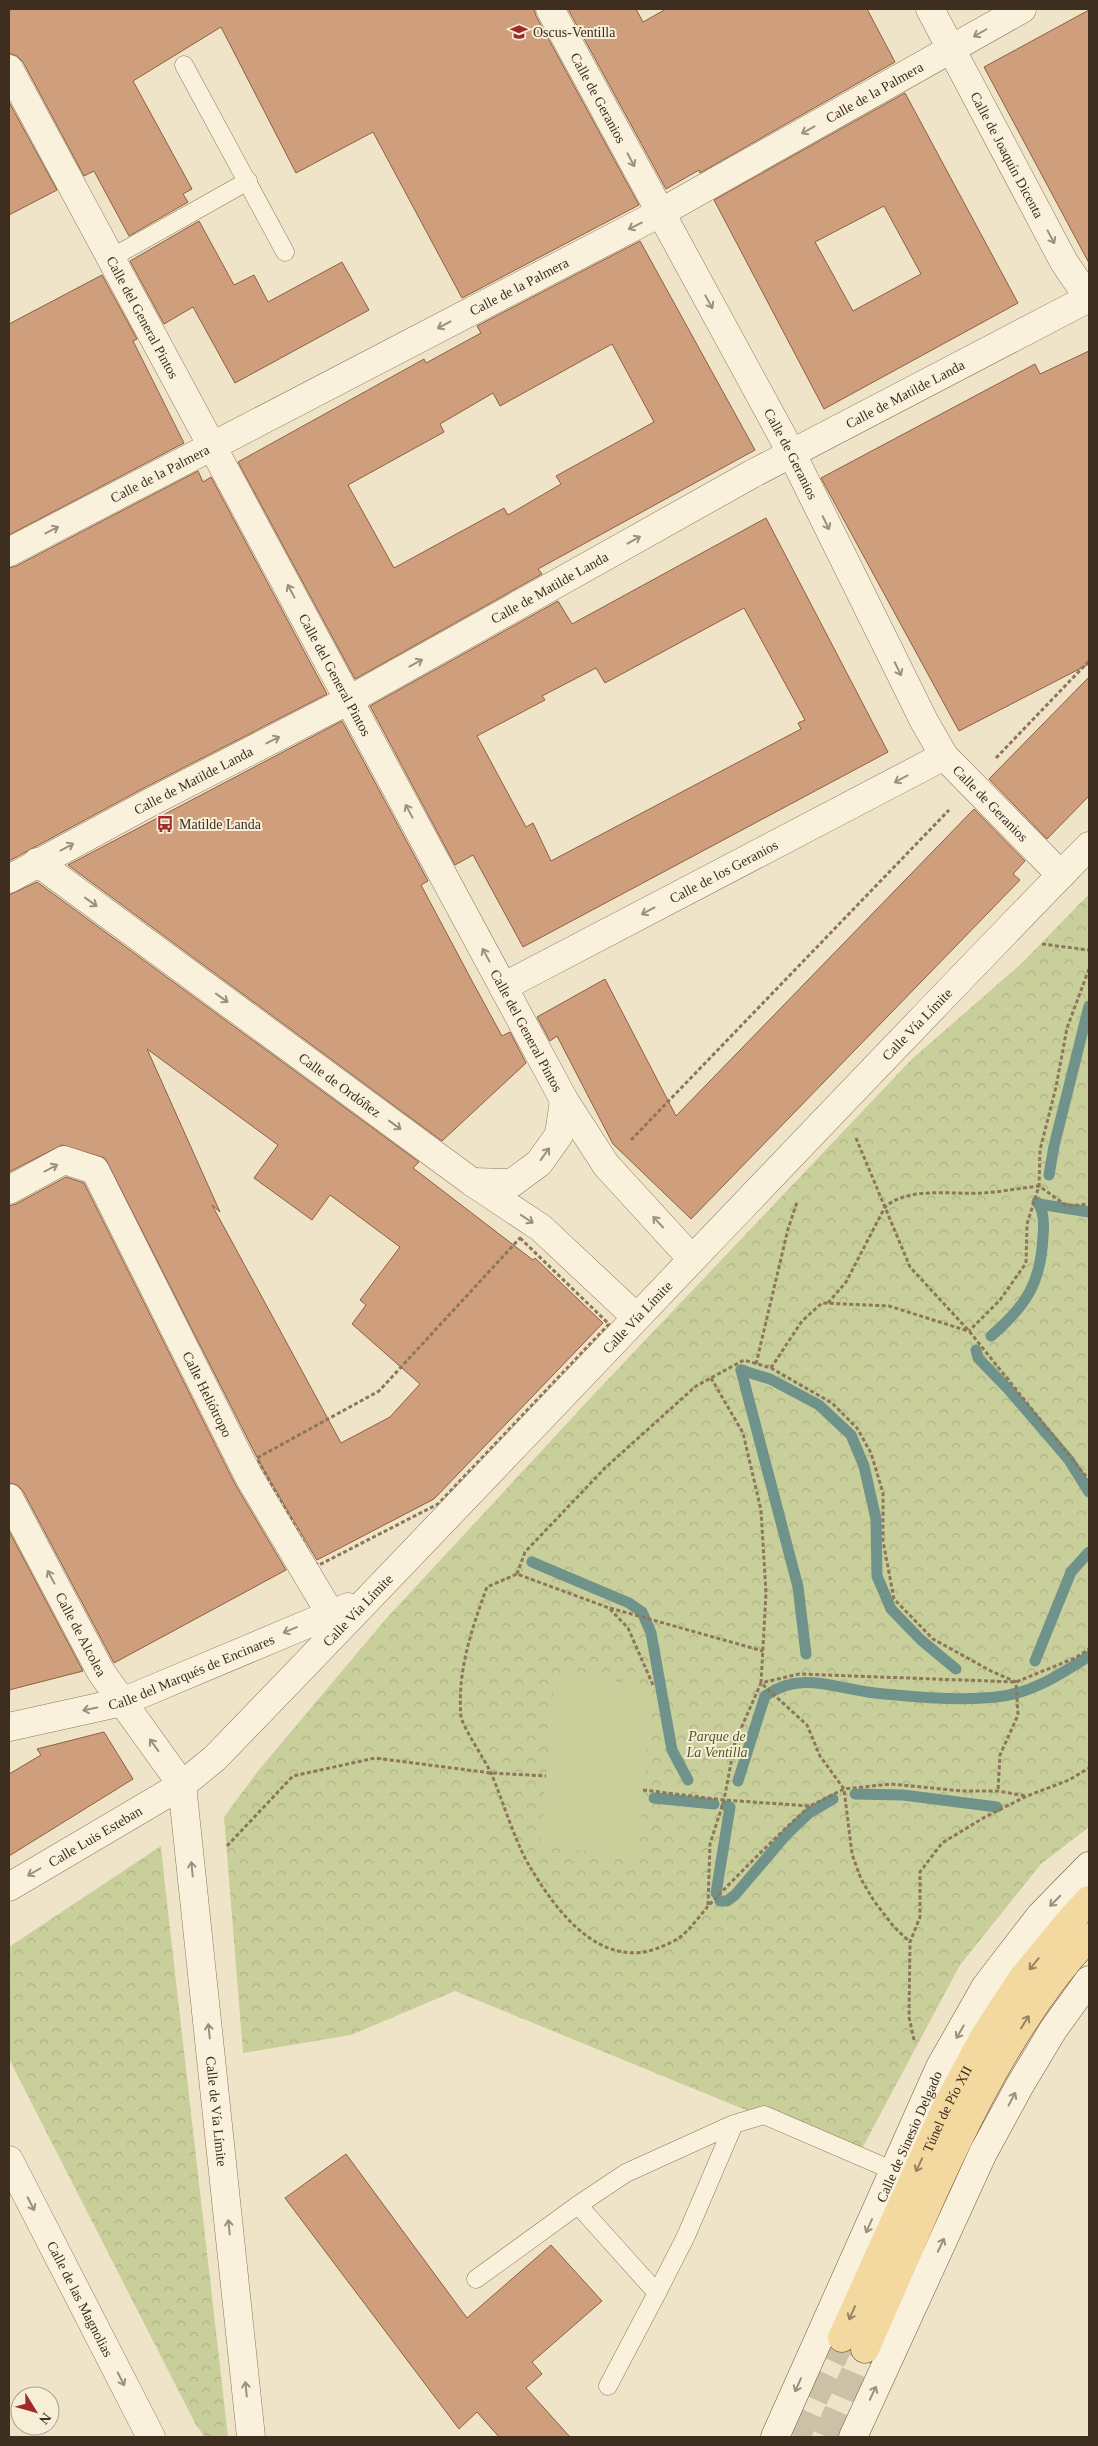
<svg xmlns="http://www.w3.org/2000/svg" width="1098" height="2446" font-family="'Times New Roman',serif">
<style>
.forest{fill:url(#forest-crowns)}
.pitch{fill:#c9cf9b}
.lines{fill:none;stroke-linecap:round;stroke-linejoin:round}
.stream{stroke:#6f938a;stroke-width:11}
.building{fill:#cf9f7d;stroke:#8d5f41;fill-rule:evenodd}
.primary-tunnel{stroke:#ccc0a6;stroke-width:28;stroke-dasharray:28 14;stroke-linecap:butt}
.lane-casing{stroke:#8d765c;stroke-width:19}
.street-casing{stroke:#8d765c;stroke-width:29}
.secondary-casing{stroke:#6f573f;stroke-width:29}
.primary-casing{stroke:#5b4430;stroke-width:29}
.path{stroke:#8d765c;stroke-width:3;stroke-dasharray:4 2.5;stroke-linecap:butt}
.lane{stroke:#faf1dc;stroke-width:18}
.street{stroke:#faf1dc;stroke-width:28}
.secondary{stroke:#faf1dc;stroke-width:28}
.primary{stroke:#f3d9a0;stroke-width:28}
.oneway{stroke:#9c907e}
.oneway2{stroke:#988460}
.labels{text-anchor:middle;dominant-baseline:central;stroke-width:4;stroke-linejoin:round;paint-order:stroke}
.poi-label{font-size:14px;fill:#3d2e20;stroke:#f7eed8;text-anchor:start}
.street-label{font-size:14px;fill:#3d2e20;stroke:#f7eed8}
.park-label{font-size:14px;font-style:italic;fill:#4d5a26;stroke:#f7eed8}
</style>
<defs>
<pattern id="forest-crowns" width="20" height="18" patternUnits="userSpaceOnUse" patternTransform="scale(1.25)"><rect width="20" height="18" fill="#c9cf9b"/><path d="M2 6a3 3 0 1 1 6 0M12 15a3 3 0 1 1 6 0" fill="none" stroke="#aeb285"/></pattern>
</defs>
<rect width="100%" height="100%" fill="#f0e4c8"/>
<g class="forest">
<path d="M1089,894V1827L1041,1864L960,1965L858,2156L455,1991L351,2035L243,2053L224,1817L258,1771L384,1621L596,1392L912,1059L1022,963Z"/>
<path d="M161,1846L164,1876L228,2437H205L196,2425L9,2059V1947Z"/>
</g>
<path class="pitch" d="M555,1676L653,1685L638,1855L540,1847Z"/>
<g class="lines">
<g class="stream">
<path d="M1049,1175L1054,1146L1089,1006"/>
<path d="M1039,1204L1089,1212"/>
<path d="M991,1336C1026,1306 1041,1283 1043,1236C1044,1226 1044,1210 1037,1202"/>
<path d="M976,1350L978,1358L1009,1390L1069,1460L1089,1492"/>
<path d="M741,1370L770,1379L819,1405L851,1435L864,1466L876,1519L877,1576L891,1609L921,1640L956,1669"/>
<path d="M741,1370L798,1587L806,1654"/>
<path d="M532,1562L629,1603L642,1612L651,1633L672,1750L688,1780"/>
<path d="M1035,1661L1071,1572L1089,1552"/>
<path d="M738,1781L765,1696C801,1670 836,1689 875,1693C914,1697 957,1701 996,1697C1031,1694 1061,1674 1089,1656"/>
<path d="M855,1794L903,1795L997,1807"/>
<path d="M654,1798L714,1804"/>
<path d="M716,1893L730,1807L726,1806"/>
<path d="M720,1901H727L735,1895L786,1835L809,1813L833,1799"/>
</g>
</g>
<g class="building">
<path d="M9,9H534L536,16L639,205L462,298L373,132L296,173L221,27L133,81L192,189L183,194L188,202L129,236L94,171L84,176L23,62L17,56L9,53Z"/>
<path d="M568,9H636L643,22L666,9H867L895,62L700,173L699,170L666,189Z"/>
<path d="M1089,10V263L984,67Z"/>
<path d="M905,93L1018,303L824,409L714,200ZM884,206L921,274L853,311L815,242Z"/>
<path d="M9,102L57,190L9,215Z"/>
<path d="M199,221L234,285L254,275L268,302L342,262L369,310L235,383L193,307L164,324L130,261Z"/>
<path d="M640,241L755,450L538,569L542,574L355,679L238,462L424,359L426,363L481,333L477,326ZM612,344L654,422L556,476L561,484L508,515L504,508L394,568L348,485L444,432L440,424L493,393L500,406Z"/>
<path d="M102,275L137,339L133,341L184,443L9,535V324Z"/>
<path d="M1089,351V664L959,731L821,478L1035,364L1040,374Z"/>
<path d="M198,471L203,482L211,477L327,694L144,788L9,861V568L16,566Z"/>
<path d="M766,518L888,752L523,947L473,855L455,865L370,706L558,601L572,624ZM744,608L805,720L798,723L801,729L551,861L533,823L526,827L477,736L545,700L542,696L596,668L605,683Z"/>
<path d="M1089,677V796L1047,839L989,779Z"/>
<path d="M342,721L428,881L421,885L472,981L502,1036L510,1032L526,1063L442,1141L68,865Z"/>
<path d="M974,809L1025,861L1013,874L1020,880L691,1219L613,1144L557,1036L550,1041L537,1017L605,979L676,1116Z"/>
<path d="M37,882L419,1162L413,1168L533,1260L535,1258L603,1323L434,1499L317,1560L263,1469L105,1158L62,1145L9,1172V895ZM147,1049L278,1145L254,1178L312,1220L330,1195L400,1247L360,1300L366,1305L352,1324L420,1384L390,1417L341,1443L212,1205L220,1212Z"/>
<path d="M66,1177L84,1183L235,1484L286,1570L114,1663L23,1491L17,1485L9,1483V1206L16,1204Z"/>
<path d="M9,1531L83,1671L9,1690Z"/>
<path d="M104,1732L133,1779L9,1856V1774L41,1755L37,1749Z"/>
<path d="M346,2154L467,2318L551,2245L602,2301L532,2362L542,2374L526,2388L570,2437H499L477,2412L459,2429L285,2198Z"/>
</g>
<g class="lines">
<g class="primary-tunnel">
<path d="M796,2437L842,2338"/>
<path d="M827,2437L865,2349"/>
</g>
<g class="lane-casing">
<g id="lane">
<path d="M184,65L285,252"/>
<path d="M111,258L248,181"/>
<path d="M734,2124L686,2236L657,2293L578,2205L626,2173L734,2124L764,2115L894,2171"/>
<path d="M476,2279L578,2205"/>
<path d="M608,2386L657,2293"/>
</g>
</g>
<g class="street-casing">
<g id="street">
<path id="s1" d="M550,9L792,454L924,721L944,756L1061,875"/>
<path id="s2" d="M930,9L1064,262L1089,299"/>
<path id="s3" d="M9,69L564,1100L606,1165L691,1258"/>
<path id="s4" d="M9,552L660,213L1022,9"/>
<path id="s5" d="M37,862L472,1182L541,1228L636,1317"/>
<path id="s6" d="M9,879L151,802L349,700L752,474L1089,298"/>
<path id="s7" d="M503,987L944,756"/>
<path d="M472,1182L512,1183L539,1163L559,1135L564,1100"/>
<path id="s8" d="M9,1190L64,1160L95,1170L249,1477L330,1613"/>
<path id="s9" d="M9,1498L101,1672L182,1785L251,2437"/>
<path id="s10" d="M9,1727L122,1702L348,1607"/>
<path id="s11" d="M9,1887L182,1785L215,1758C508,1456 795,1148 1089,846"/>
<path id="s12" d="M9,2160L151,2437"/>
</g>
</g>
<g class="secondary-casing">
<g id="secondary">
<path id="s13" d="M775,2437L940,2067L986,1986L1040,1916L1089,1866"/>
<path d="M853,2437L983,2153L1020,2085L1053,2030L1089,1980"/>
</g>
</g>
<g class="primary-casing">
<g id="primary">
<path id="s14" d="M842,2338L946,2108L984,2037L1022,1979L1067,1924L1089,1900"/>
<path d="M865,2349C926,2213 987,2045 1089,1937"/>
</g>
</g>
<g class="path">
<path d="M996,758L1089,661"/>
<path d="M1042,944L1089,950"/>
<path d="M1089,969L1067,1028L1056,1087L1040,1150L1039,1186L1067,1206L1089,1204"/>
<path d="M856,1138L910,1267L969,1331L1089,1480"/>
<path d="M631,1140L949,810"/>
<path d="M520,1238L609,1324L438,1504L319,1565L315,1563L257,1458L379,1391Z"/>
<path d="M828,1303L846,1282L885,1207C909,1186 952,1195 982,1193C1001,1192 1020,1188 1039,1186L1027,1224L1026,1263L1000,1300L969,1331"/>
<path d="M756,1364L788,1229L797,1202"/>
<path d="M771,1368L802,1321L822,1303L889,1306L968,1331"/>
<path d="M711,1378L743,1433L761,1510L766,1593L761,1683L807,1725L820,1756L844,1789L852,1854L861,1879L874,1901L894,1927L910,1942"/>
<path d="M517,1574L525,1552L605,1468L696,1386L744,1360L771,1368L832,1403L857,1428L871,1453L883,1493V1541L894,1599L933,1639L991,1671L1016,1682L1018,1715L1000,1755L998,1791"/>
<path d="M610,1608L763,1651"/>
<path d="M653,1685L628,1628L609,1608L517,1574L487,1587C472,1628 457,1671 461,1716C462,1726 485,1760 491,1773C503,1801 515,1842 530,1867C554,1907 592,1960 644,1952C655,1950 669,1944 679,1938C691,1929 700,1915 710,1904C742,1871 775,1837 810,1806"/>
<path d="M643,1790L724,1800L810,1806L844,1789L891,1784L962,1791H998L1026,1796"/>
<path d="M227,1846L293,1776L375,1758L491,1773L546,1776"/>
<path d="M708,1905L710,1844L724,1800L735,1742L761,1683L799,1674L1016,1682L1075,1658L1089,1649"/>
<path d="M914,2040L909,2017L910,1942L920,1917V1872L942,1843L985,1817L1027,1796L1069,1780L1089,1768"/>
</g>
<use href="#lane" class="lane"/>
<use href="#street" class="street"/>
<use href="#secondary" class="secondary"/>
<use href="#primary" class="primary"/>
</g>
<defs><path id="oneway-shaft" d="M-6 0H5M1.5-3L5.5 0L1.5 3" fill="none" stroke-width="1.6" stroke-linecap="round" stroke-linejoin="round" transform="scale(1.25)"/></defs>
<g class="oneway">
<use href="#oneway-shaft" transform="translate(980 33) rotate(150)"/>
<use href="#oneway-shaft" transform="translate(808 130) rotate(151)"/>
<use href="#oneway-shaft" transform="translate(631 160) rotate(62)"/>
<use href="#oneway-shaft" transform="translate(635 226) rotate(153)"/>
<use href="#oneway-shaft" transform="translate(1051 237) rotate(62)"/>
<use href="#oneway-shaft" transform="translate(709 302) rotate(61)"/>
<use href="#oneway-shaft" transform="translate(444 325) rotate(152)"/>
<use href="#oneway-shaft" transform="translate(826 523) rotate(64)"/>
<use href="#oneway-shaft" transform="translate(52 530) rotate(-27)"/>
<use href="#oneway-shaft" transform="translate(634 540) rotate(-29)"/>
<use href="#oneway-shaft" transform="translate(291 591) rotate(-118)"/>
<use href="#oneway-shaft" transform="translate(416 663) rotate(-29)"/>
<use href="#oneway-shaft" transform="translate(898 669) rotate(64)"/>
<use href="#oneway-shaft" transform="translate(273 740) rotate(-27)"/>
<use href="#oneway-shaft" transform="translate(901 779) rotate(152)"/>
<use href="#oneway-shaft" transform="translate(409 811) rotate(-118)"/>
<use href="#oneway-shaft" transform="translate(67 847) rotate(-28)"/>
<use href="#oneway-shaft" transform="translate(91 902) rotate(36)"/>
<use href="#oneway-shaft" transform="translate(648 911) rotate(152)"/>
<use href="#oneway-shaft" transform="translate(486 955) rotate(-118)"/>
<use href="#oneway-shaft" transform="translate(222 998) rotate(36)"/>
<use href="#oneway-shaft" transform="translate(395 1125) rotate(36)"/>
<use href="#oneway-shaft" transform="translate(545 1154) rotate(-54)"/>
<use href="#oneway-shaft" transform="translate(51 1168) rotate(-28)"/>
<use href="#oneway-shaft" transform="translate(527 1219) rotate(34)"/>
<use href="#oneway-shaft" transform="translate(658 1222) rotate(-133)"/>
<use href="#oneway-shaft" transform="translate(51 1577) rotate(-118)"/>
<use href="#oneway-shaft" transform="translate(290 1630) rotate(157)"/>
<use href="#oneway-shaft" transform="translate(90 1709) rotate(168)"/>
<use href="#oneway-shaft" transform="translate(154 1745) rotate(-126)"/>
<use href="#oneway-shaft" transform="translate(192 1869) rotate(-96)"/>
<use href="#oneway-shaft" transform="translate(34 1872) rotate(150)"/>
<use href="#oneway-shaft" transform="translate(1055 1901) rotate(135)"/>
<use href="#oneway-shaft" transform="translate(209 2031) rotate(-96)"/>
<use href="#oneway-shaft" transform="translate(960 2032) rotate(120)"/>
<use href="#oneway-shaft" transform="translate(1012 2099) rotate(-62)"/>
<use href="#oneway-shaft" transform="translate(31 2204) rotate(63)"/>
<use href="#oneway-shaft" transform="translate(869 2226) rotate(114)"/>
<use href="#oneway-shaft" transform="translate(229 2227) rotate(-96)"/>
<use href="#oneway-shaft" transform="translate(941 2245) rotate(-65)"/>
<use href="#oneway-shaft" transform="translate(121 2379) rotate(63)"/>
<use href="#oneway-shaft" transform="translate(798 2385) rotate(114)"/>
<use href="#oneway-shaft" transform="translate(246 2389) rotate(-96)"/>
<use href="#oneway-shaft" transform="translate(873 2393) rotate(-65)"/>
</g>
<g class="oneway2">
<use href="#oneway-shaft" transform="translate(1034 1964) rotate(129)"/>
<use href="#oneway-shaft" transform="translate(1025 2022) rotate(-58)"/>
<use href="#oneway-shaft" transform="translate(919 2165) rotate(115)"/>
<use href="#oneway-shaft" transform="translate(852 2313) rotate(114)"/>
</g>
<defs>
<g id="school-bare" transform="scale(1.35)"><path d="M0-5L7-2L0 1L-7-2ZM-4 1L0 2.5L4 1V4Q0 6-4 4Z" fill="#9e2a2b" stroke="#f7eed8" stroke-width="2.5" paint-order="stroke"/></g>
<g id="bus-bare" transform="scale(1.35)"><path d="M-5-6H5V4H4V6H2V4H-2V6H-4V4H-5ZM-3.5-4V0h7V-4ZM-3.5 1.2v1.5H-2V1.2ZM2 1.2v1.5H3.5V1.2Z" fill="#9e2a2b" stroke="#f7eed8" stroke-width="2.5" paint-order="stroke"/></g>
</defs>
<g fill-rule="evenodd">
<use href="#school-bare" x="519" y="32"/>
<use href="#bus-bare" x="165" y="824"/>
</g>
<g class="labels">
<g class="poi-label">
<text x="533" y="32">Oscus-Ventilla</text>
<text x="179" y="824">Matilde Landa</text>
</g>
<g class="street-label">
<text stroke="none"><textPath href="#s4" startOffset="980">Calle de la Palmera</textPath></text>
<text stroke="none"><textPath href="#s1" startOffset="101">Calle de Geranios</textPath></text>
<text stroke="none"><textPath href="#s2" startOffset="165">Calle de Joaquín Dicenta</textPath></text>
<text stroke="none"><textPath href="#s4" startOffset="575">Calle de la Palmera</textPath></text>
<text stroke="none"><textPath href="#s3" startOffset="282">Calle del General Pintos</textPath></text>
<text stroke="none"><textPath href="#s6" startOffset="1019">Calle de Matilde Landa</textPath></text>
<text stroke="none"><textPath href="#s1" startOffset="506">Calle de Geranios</textPath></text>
<text stroke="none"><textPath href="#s4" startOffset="170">Calle de la Palmera</textPath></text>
<text stroke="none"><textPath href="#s6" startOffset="614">Calle de Matilde Landa</textPath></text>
<text stroke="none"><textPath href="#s3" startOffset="688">Calle del General Pintos</textPath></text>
<text stroke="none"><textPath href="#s6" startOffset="209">Calle de Matilde Landa</textPath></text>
<text stroke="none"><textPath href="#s1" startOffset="911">Calle de Geranios</textPath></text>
<text stroke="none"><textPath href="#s7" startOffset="249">Calle de los Geranios</textPath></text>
<text stroke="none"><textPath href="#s11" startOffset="1259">Calle Vía Límite</textPath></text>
<text stroke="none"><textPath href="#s3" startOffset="1092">Calle del General Pintos</textPath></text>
<text stroke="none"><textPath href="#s5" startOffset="376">Calle de Ordóñez</textPath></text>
<text stroke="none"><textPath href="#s11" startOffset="854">Calle Vía Límite</textPath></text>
<text stroke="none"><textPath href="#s8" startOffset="346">Calle Heliótropo</textPath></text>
<text stroke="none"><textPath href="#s11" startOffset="449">Calle Vía Límite</textPath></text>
<text stroke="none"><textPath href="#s9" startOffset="154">Calle de Alcolea</textPath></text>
<text stroke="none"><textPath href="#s10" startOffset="191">Calle del Marqués de Encinares</textPath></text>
<text stroke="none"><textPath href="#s11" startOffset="100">Calle Luis Esteban</textPath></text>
<text stroke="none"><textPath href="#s14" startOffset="252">Túnel de Pío XII</textPath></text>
<text stroke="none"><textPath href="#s9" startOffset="664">Calle de Vía Límite</textPath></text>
<text stroke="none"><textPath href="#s13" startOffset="329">Calle de Sinesio Delgado</textPath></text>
<text stroke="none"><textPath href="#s12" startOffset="156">Calle de las Magnolias</textPath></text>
</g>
<g class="park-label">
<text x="717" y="1736">Parque de<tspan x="717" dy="16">La Ventilla</tspan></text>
</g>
</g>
<rect width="1098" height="2446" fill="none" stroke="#3d2e20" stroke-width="20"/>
<g transform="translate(35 2411) rotate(127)"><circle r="24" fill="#f7eed8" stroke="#ada18e"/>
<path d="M0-4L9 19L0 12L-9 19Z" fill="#9e2a2b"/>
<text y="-8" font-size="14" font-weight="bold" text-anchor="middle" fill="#3d2e20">N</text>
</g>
</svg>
